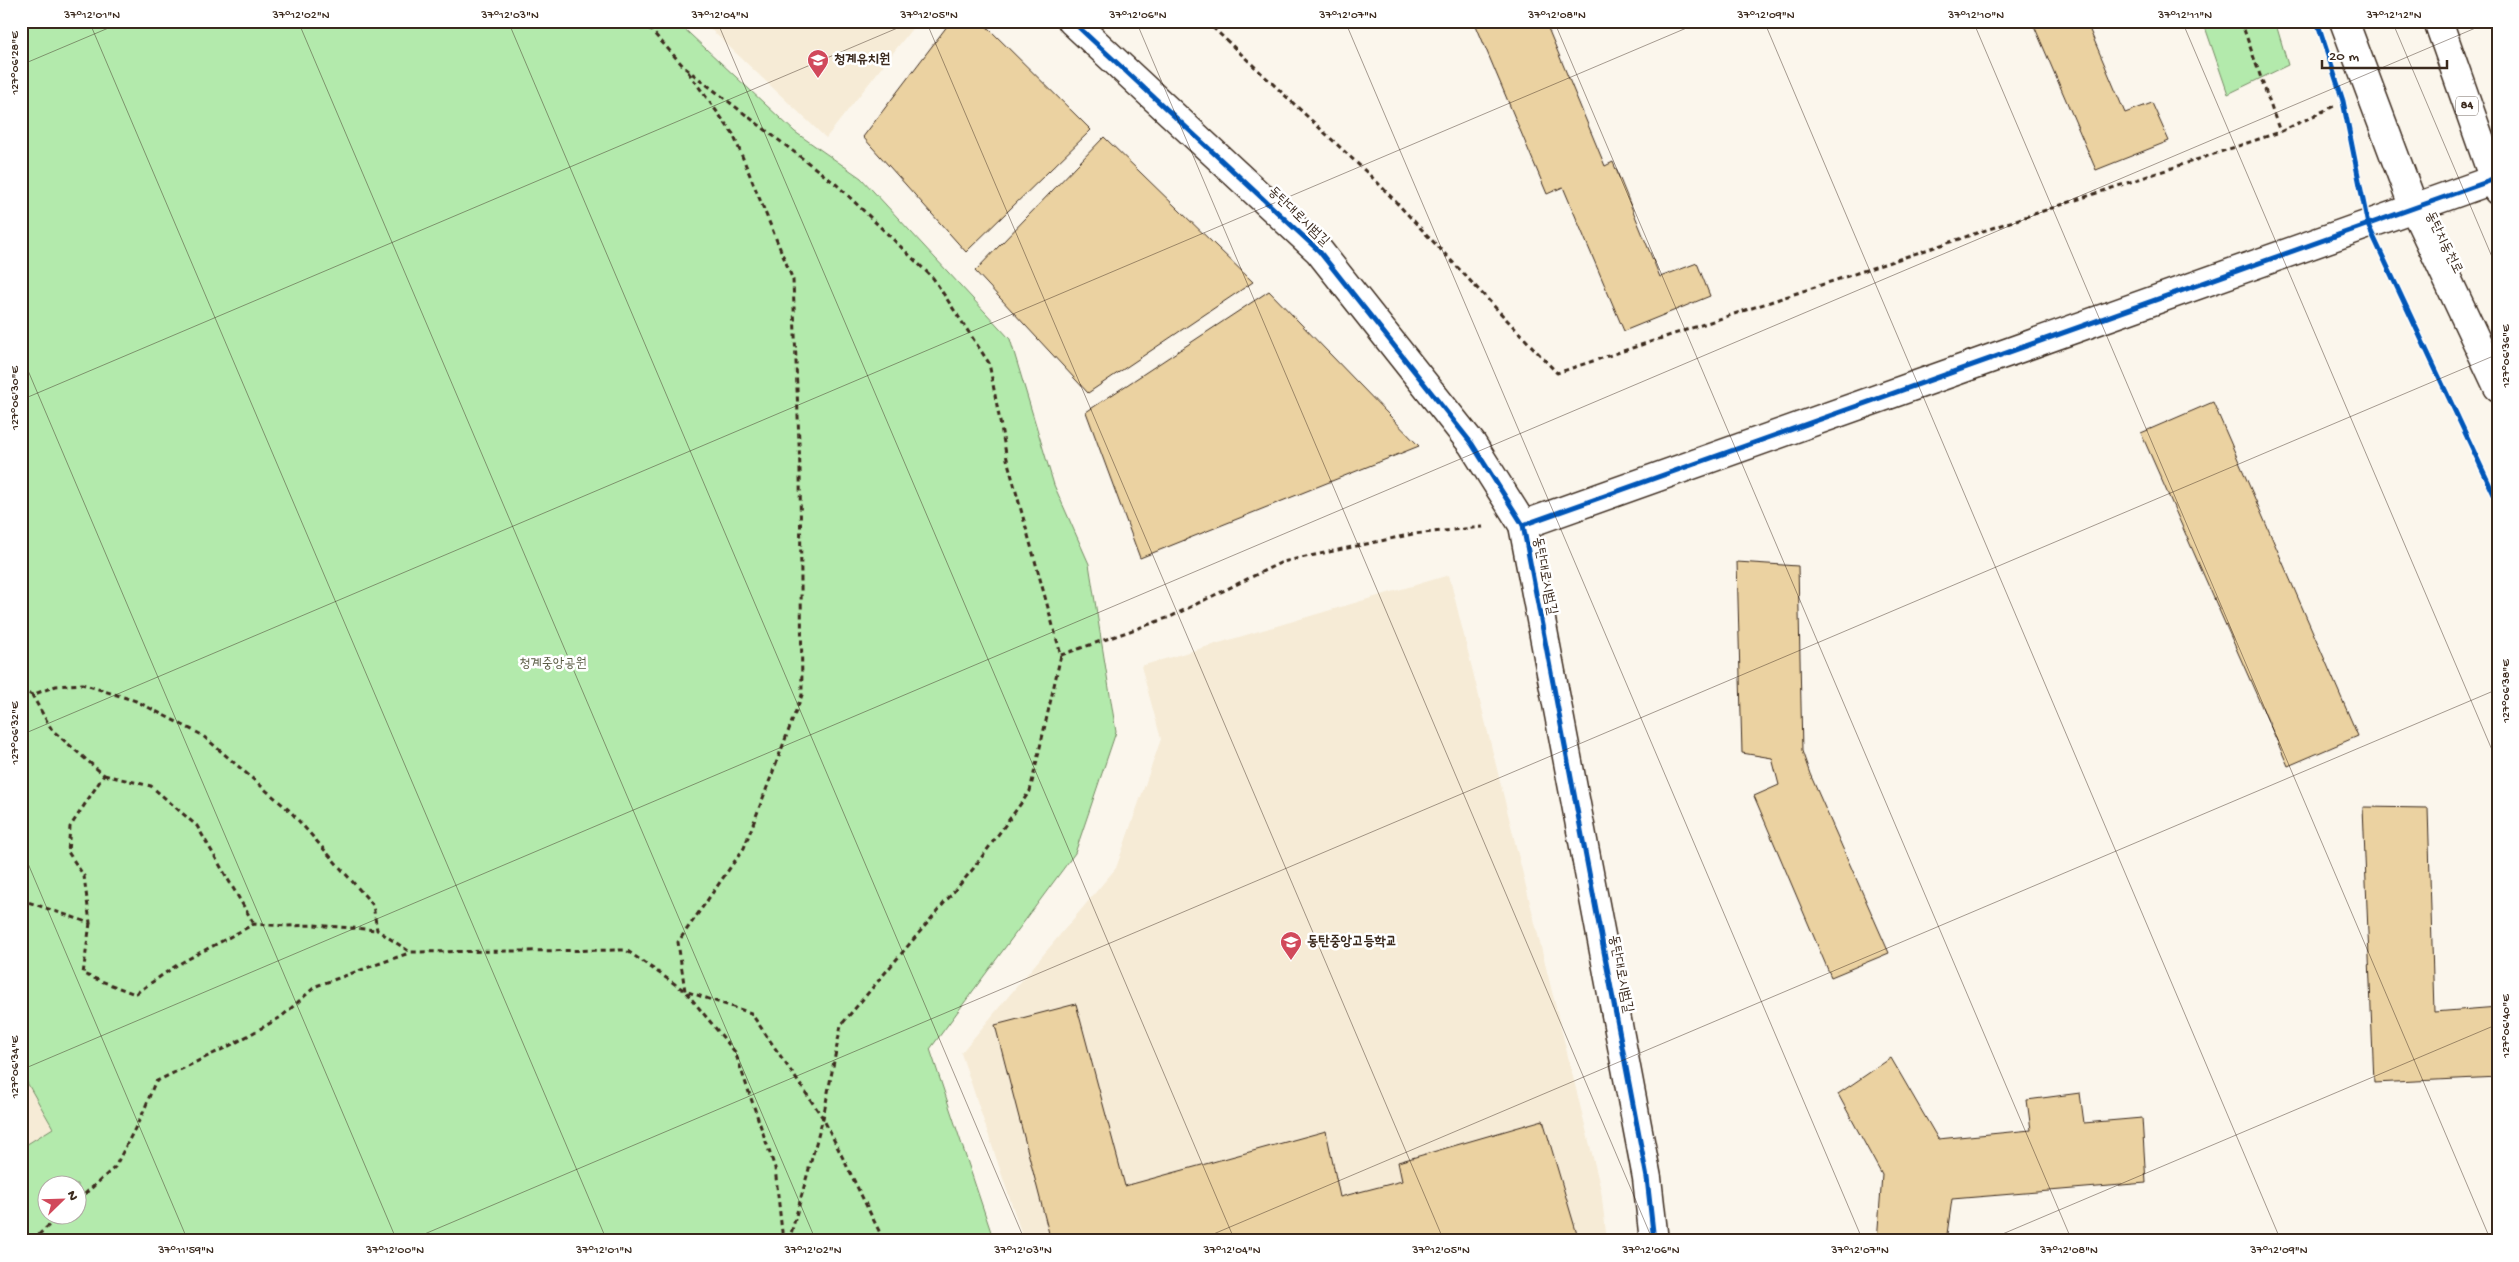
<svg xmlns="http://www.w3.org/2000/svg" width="2519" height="1262" font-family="'Gochi Hand','Poor Story',sans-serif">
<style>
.built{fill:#f6ebd6}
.green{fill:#b3eaac;stroke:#778a65;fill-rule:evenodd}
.building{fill:#ebd2a1;stroke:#3b2a1e}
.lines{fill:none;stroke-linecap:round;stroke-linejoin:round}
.minor-casing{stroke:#3b2a1e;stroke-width:31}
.major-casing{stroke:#3b2a1e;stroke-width:31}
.path{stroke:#3b2a1e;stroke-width:3;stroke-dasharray:5 4;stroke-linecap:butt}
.minor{stroke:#fff;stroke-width:28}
.major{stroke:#fff;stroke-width:28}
.cycleway-casing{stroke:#fff;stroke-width:8}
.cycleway{stroke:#0057b8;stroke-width:5}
.ticks{fill:none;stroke:#3b2a1e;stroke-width:1;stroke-opacity:0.45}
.labels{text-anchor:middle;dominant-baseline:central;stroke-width:5;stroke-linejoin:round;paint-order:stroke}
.shield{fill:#fff;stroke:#766a62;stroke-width:1}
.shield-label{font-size:12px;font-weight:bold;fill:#3b2a1e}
.poi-label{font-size:14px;font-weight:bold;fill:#3b2a1e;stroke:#fff;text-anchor:start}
.street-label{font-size:14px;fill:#3b2a1e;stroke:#fff}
.park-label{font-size:14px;fill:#595a42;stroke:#fff}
.neatline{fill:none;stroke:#3b2a1e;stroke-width:2}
.ticks-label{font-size:12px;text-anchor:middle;fill:#3b2a1e}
</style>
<rect width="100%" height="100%" fill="#fbf6ec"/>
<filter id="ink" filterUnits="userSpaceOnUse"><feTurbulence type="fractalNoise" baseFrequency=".02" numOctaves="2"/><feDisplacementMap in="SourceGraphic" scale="10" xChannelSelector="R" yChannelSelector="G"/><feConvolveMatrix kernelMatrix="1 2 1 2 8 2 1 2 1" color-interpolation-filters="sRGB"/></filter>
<g filter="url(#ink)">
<g class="built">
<path d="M702,21H918L826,138Z"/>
<path d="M1449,575L1601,1190L1607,1241H1024L961,1053L1116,868L1161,739L1141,666Z"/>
<path d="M21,1072L53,1128L21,1148Z"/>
</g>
<g class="green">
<path d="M21,21H676L795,132L861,178L1010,339L1054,485L1089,564L1116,732L1075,853L930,1049L994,1241H21V1148L53,1128L21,1072ZM48,1184H78V1214H48Z"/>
<path d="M2203,21H2275L2288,65L2228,94Z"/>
</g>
<g class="building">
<path d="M951,21H981L1091,130L966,252L863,137Z"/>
<path d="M1480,21H1545L1605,166L1613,162L1660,277L1697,263L1710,296L1624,331L1563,187L1547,194L1475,23Z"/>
<path d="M2032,21H2086L2125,113L2152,103L2169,141L2096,170Z"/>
<path d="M1104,137L1253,282L1088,393L975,271Z"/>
<path d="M1269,291L1419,446L1140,558L1086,412Z"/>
<path d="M2213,402L2358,736L2288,766L2141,433Z"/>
<path d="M1737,562L1798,566L1802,751L1810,774L1889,953L1831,977L1754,796L1779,785L1772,758L1742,753Z"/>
<path d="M2363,807L2428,808L2434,1012L2498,1007V1077L2374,1083Z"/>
<path d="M1076,1004L1125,1186L1326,1131L1340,1197L1402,1181L1398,1162L1543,1120L1579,1241H1051L995,1025Z"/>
<path d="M1891,1058L1938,1139L2031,1130L2027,1100L2080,1093L2084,1123L2142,1118L2146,1183L1952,1199L1946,1241H1877L1882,1175L1838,1094Z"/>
</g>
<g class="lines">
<g class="minor-casing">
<g id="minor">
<path d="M1072,21L1319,251L1472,444L1523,525L1647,1178L1654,1241"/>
<path d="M1523,525L2498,178"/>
</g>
</g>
<g class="major-casing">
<g id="major">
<path d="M2344,21L2414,208L2498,387"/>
<path d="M2438,21L2498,191"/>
</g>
</g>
<g class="path">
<path d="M643,21L685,68L837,185L933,278L989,363L1007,459L1061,655L1030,791L973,869L841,1025L823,1118L789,1241"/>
<path d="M1206,21L1378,183L1557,373L2280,132L2336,105"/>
<path d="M2241,21L2280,132"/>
<path d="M688,72L733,134L793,280L800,470L802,695L744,848L678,942L685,991L751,1013L823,1118L884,1241"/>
<path d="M1061,655L1170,617L1282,562L1413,534L1483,527"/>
<path d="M21,689L32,695"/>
<path d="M104,775L151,786L197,826L254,924"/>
<path d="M21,898L28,902L90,923L84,876L68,852L70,827L104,775L52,730L32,695L56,686L82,684L136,701L202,735L290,811L373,905L377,930L410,952L626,950L685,991L735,1052L775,1168L783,1241"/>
<path d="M90,923L83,974L135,994L177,965L254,924L286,926L314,925L377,930"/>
<path d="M78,1200L115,1167L143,1113L155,1082L235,1043L281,1017L316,986L409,953"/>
<path d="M32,1241L61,1214"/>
</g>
<use href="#minor" class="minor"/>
<use href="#major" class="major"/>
<g class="cycleway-casing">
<g id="cycleway">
<path d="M1072,21L1319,251L1472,444L1523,525L1647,1178L1654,1241"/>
<path d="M2317,21L2343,101L2368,225L2498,503"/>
<path d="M1523,525L2498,178"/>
</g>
</g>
<use href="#cycleway" class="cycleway"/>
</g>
</g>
<path class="ticks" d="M89,21L607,1241M298,21L816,1241M508,21L1025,1241M717,21L1235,1241M926,21L1444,1241M1136,21L1653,1241M1345,21L1863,1241M1554,21L2072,1241M1764,21L2281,1241M1973,21L2491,1241M2182,21L2498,764M2392,21L2498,271M21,65L125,21M21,354L397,1241M21,400L914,21M21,735L1703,21M21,847L188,1241M21,1070L2492,21M408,1241L2498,354M1197,1241L2498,689M1986,1241L2498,1024"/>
<defs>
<g id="school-pin" transform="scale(1.125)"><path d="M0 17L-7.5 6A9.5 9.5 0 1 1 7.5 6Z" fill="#d1495b" stroke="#fff"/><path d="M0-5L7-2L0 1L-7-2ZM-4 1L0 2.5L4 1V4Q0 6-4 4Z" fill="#fff"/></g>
</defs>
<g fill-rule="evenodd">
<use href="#school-pin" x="818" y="60"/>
<use href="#school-pin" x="1291" y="942"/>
</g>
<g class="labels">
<rect class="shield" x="2456" y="96.5" width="22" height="19" rx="4"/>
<g class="shield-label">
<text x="2467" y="106">84</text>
</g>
<g class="poi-label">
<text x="834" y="60">청계유치원</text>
<text x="1307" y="942">동탄중앙고등학교</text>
</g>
<g class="street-label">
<text transform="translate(1298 217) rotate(44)">동탄대로시범길</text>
<text transform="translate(2443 243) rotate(64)">동탄치동천로</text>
<text transform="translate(1544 576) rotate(79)">동탄대로시범길</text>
<text transform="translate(1620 974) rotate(79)">동탄대로시범길</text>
</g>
<g class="park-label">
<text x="553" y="664">청계중앙공원</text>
</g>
</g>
<rect width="2519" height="1262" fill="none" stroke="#fff" stroke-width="55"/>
<g transform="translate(62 1200) rotate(67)"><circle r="24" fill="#ffffff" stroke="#b1aaa5"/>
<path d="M0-4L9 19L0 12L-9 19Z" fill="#d1495b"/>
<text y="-8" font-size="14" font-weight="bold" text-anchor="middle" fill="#3b2a1e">N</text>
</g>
<path d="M2322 60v8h125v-8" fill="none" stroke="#3b2a1e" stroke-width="2.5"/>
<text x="2329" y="60" font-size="15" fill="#3b2a1e" stroke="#ffffff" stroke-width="4" paint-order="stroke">20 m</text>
<rect x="28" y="28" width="2464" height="1206" class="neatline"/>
<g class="ticks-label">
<text x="92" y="18">37°12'01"N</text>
<text x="301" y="18">37°12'02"N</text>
<text x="510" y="18">37°12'03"N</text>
<text x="720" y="18">37°12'04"N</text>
<text x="929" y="18">37°12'05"N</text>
<text x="1138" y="18">37°12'06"N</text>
<text x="1348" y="18">37°12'07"N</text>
<text x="1557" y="18">37°12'08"N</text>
<text x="1766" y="18">37°12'09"N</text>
<text x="1976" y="18">37°12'10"N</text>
<text x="2185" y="18">37°12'11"N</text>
<text x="2394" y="18">37°12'12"N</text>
<text transform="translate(14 63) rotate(-90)" y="4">127°06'28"E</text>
<text transform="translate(2505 356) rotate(-90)" y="4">127°06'36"E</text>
<text transform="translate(14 398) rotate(-90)" y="4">127°06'30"E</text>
<text transform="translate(2505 691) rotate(-90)" y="4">127°06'38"E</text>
<text transform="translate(14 733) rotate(-90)" y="4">127°06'32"E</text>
<text transform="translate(2505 1026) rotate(-90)" y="4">127°06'40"E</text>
<text transform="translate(14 1067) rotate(-90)" y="4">127°06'34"E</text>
<text x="186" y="1253">37°11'59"N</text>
<text x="395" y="1253">37°12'00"N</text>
<text x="604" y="1253">37°12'01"N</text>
<text x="813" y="1253">37°12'02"N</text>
<text x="1023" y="1253">37°12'03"N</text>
<text x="1232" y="1253">37°12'04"N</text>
<text x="1441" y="1253">37°12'05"N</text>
<text x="1651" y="1253">37°12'06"N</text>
<text x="1860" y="1253">37°12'07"N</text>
<text x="2069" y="1253">37°12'08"N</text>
<text x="2279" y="1253">37°12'09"N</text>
</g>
</svg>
